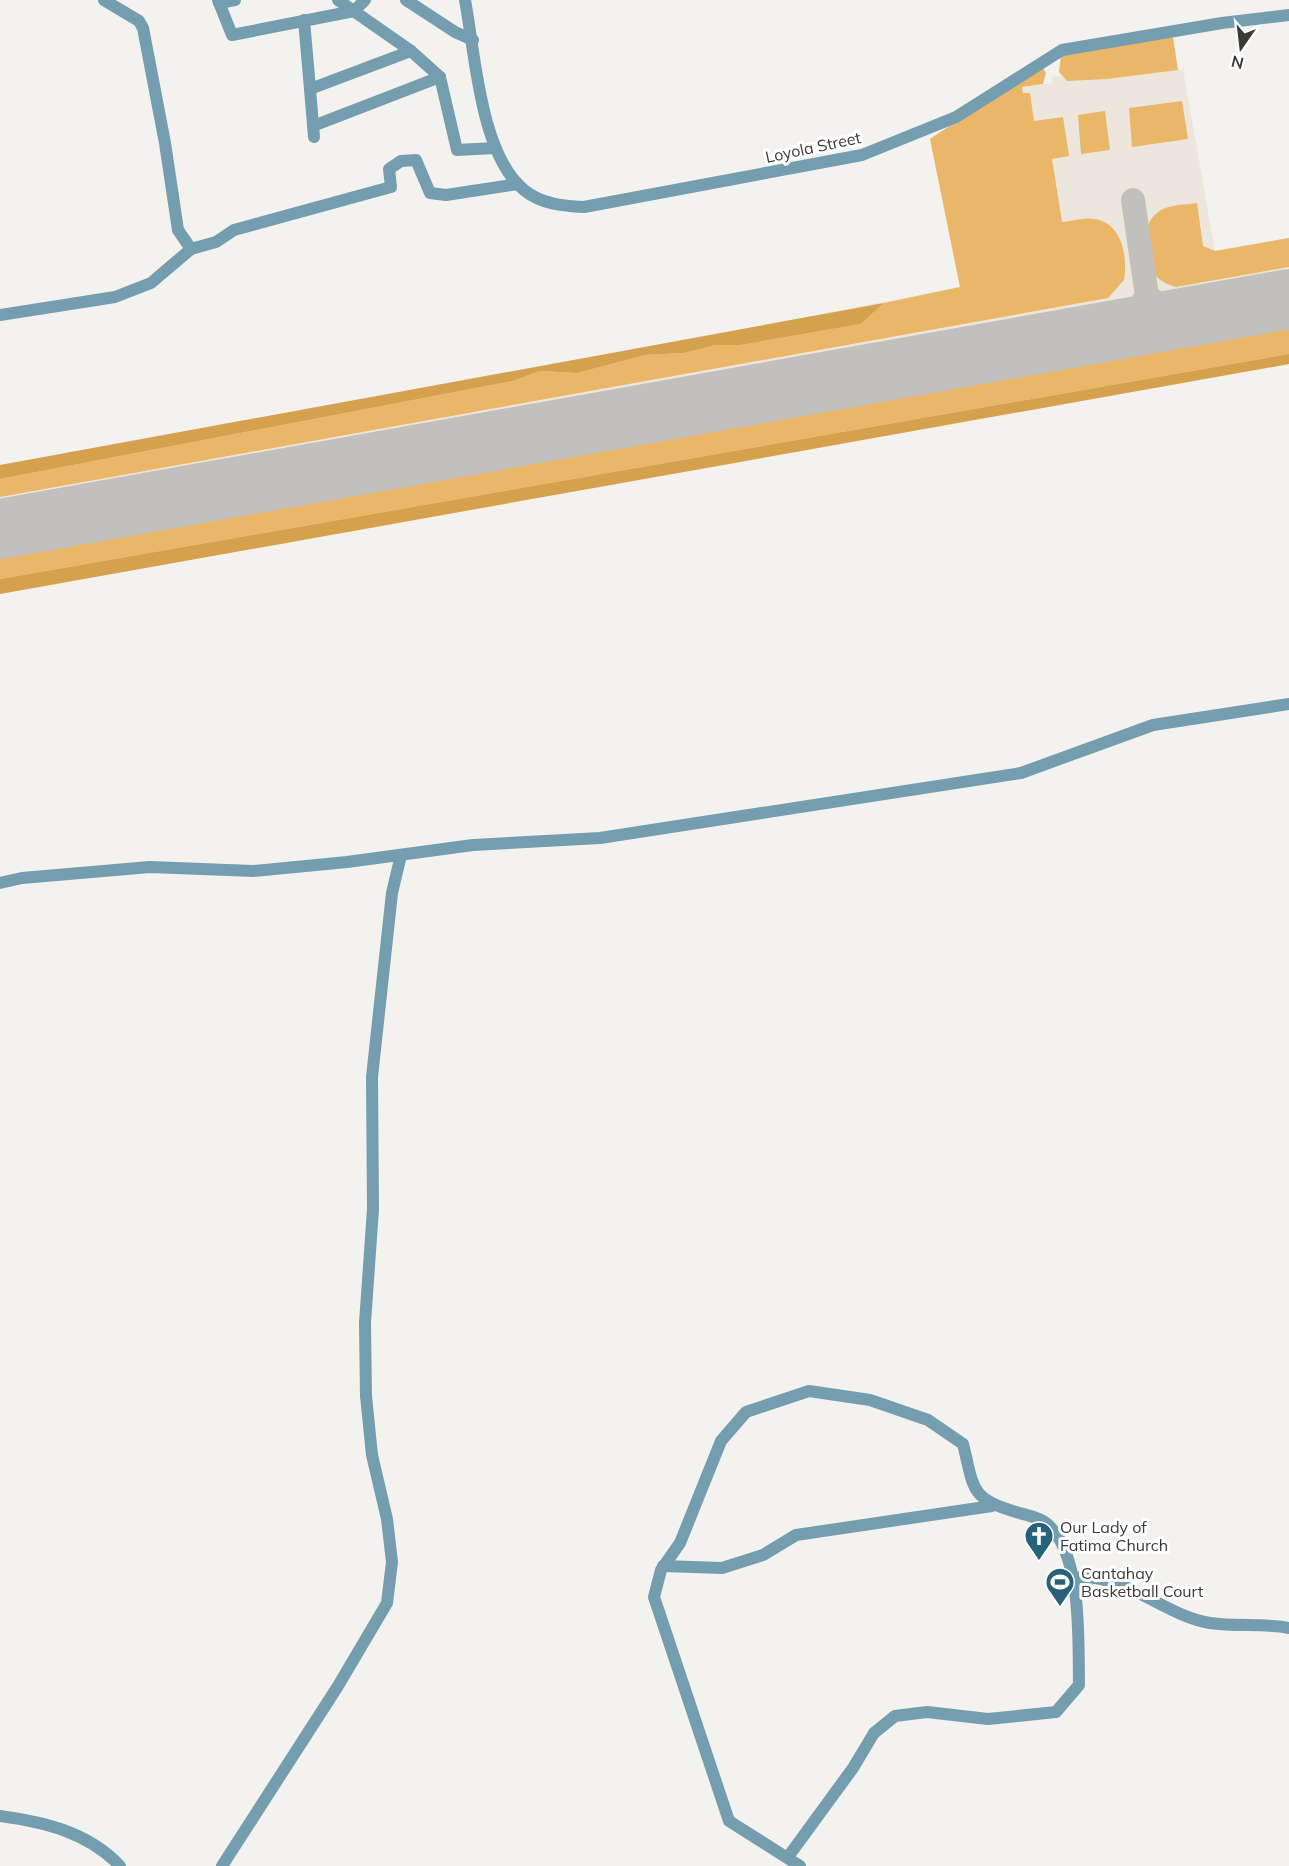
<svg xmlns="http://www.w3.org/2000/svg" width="1289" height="1866" font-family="Mulish,sans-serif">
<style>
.built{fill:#ede6dc}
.green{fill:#eab668}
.forest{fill:#d6a14e}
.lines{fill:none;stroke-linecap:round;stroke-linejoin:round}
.taxiway{stroke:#c2c0bc;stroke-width:24}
.runway{stroke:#c2c0bc;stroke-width:60}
.minor{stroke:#749eb0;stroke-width:12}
.labels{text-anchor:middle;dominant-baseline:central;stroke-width:6;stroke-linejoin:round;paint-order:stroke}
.street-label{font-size:16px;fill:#3b3a39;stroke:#fff}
.poi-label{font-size:16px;fill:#3b3a39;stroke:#fff;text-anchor:start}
</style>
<rect width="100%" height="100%" fill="#f4f2ee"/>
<path class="built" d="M1183,69L1215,251L1289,238V364L0,594V465L549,367L960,287L930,139L1033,123L1029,93L1023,94L1022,87L1052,83L1051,77L1066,75L1107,79Z"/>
<g class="green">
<path d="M1173,37L1178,70L1107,79L1067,81L1059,72L1061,55Z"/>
<path d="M1041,65L1046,73L1043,84L1022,87L1023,93H1030L1034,121L1063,117L1069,156L1052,159L1062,222C1072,221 1085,217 1095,219C1122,223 1128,257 1124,280L1108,298L0,497V479L513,381L538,371L577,373L646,355L684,353L716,345H741L861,324L884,303L960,287L930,139Z"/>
<path d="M1182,101L1188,139L1132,147L1129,108Z"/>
<path d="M1105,111L1110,150L1081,154L1078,115Z"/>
<path d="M1197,203L1203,246L1215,251L1289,238V267L1176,287C1169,285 1161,282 1156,276C1141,261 1140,226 1157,213C1167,204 1184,205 1197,203Z"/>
<path d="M1289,326V354L0,579V557Z"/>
</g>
<g class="forest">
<path d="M884,303L861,324L741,345H716L684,353L646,355L577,373L539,371L513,381L0,479V465Z"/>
<path d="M1289,354V364L0,594V579Z"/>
</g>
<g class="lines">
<g class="taxiway">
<path d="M1133,200L1147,296L1168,310L1205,314"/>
<path d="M1115,330L1136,312L1147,296"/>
</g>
<path class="runway" d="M0,529L1289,299"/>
<g class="minor">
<path d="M104,0L139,21L143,28L165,143L178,230L191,249"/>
<path d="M218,0L232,35L354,11L365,0"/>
<path d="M338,0L411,51L440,77L457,150L495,148"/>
<path d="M406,0L455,32L473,40"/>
<path d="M465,0C475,53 480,154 524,190C541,204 563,206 584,207L862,155L956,117L1062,50L1222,23L1289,15"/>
<path d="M219,3L235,0"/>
<path d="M304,20L310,89L411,51"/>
<path d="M310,89L314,137"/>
<path d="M313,126L440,77"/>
<path d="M0,315L115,297L151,283L191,249L216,242L234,230L391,187L389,169L401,161L416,160L430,193L446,195L518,184"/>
<path d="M0,883L22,878L150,867L253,871L347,862L473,845L600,838L1021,773L1153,725L1289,704"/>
<path d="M663,1566L722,1568L763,1555L796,1535L992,1506"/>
<path d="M1072,1578C1124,1571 1162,1615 1210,1623C1236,1627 1263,1623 1289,1628"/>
<path d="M0,1816C44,1822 88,1832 120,1866"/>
<path d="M788,1857L853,1768L874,1733L895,1716L927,1712L988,1719L1056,1712L1079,1685C1078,1641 1083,1553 1046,1523C1039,1517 1025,1515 1016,1512C969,1499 974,1487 963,1444L928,1420L870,1400L809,1391L746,1412L721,1441L680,1543L661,1570L654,1597L729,1821L800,1866"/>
<path d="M222,1866L338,1686L387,1603L392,1562L387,1519L372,1455L366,1396L365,1323L373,1209L372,1077L392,893L401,855"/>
</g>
</g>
<defs>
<g id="church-pin" transform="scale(1.5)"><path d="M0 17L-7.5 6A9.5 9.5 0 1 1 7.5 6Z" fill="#26637a" stroke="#fff"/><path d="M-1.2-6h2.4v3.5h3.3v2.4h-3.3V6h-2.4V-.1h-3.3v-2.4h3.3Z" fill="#fff"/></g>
<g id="stadium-pin" transform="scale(1.5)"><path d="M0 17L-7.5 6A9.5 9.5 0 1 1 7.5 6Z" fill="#26637a" stroke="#fff"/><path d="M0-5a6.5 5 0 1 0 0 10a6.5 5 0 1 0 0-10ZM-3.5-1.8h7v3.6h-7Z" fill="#fff"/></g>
</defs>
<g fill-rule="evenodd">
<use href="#church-pin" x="1039" y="1536"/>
<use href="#stadium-pin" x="1060" y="1582"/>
</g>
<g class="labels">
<g class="street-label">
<text transform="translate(813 147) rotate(-12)">Loyola Street</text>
</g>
<g class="poi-label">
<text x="1060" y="1527">Our Lady of<tspan x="1060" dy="18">Fatima Church</tspan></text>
<text x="1081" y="1573">Cantahay<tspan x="1081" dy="18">Basketball Court</tspan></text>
</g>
</g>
<g transform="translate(1241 48) rotate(194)" stroke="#ffffff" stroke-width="4.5" paint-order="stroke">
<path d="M0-4.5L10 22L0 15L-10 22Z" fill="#3b3a39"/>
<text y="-9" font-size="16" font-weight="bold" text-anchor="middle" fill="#3b3a39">N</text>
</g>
</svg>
